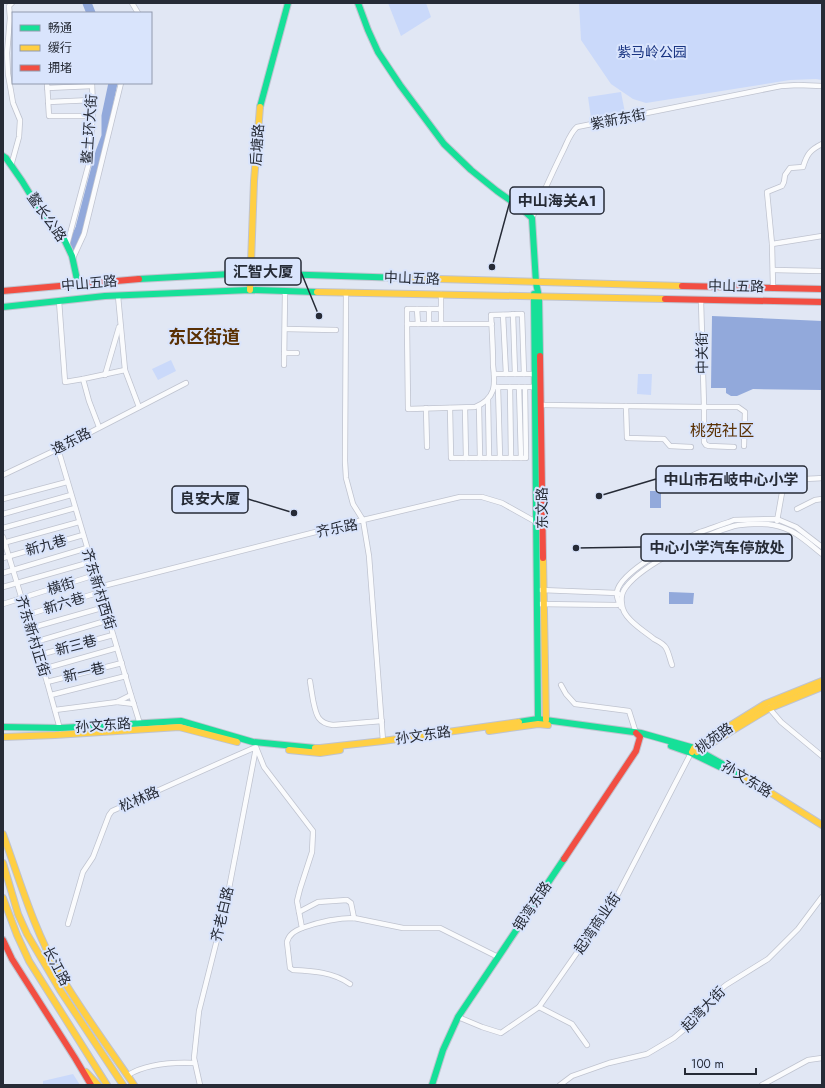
<svg xmlns="http://www.w3.org/2000/svg" width="825" height="1088" font-family="Jost,'Noto Sans SC',sans-serif">
<style>
.green{fill:#cad9fa}
.water{fill:#92a9db}
.lines{fill:none;stroke-linecap:round;stroke-linejoin:round}
.river{stroke:#92a9db;stroke-width:9}
.street-casing{stroke:#bfc3cf;stroke-width:6}
.fast-casing{stroke:#bfc3cf;stroke-width:8}
.slow-casing{stroke:#bfc3cf;stroke-width:8}
.jam-casing{stroke:#bfc3cf;stroke-width:8}
.street{stroke:#fafbfd;stroke-width:4.5}
.fast{stroke:#16e098;stroke-width:6}
.slow{stroke:#ffcf43;stroke-width:6}
.jam{stroke:#f24e42;stroke-width:6}
.labels{text-anchor:middle;dominant-baseline:central;stroke-width:4;stroke-linejoin:round;paint-order:stroke}
.park-label{font-size:14px;fill:#1a3582;stroke:#d9e4fc}
.street-label{font-size:14px;fill:#262b36;stroke:#d9e4fc}
.quarter-label{font-size:16px;fill:#5a3104;stroke:#d9e4fc}
.district-label{font-size:18px;font-weight:bold;fill:#5a3104;stroke:#d9e4fc}
.leader{fill:none;stroke:#262b36;stroke-width:1.5}
.callout-dot{fill:#262b36;stroke:#d9e4fc;stroke-width:1.5}
.callout{fill:#d9e4fc;stroke:#262b36;stroke-width:1.5}
.callout-label{font-size:15px;text-anchor:middle;font-weight:bold;fill:#262b36}
</style>
<rect width="100%" height="100%" fill="#e1e7f4"/>
<g class="green">
<path d="M388,3H426L431,17L401,36Z"/>
<path d="M579,3H822V80L816,79L790,80L646,103L633,99L611,84L581,40Z"/>
<path d="M621,92L625,113L591,118L588,97Z"/>
<path d="M171,360L176,371L158,380L152,369Z"/>
<path d="M638,374H652L651,395L637,394Z"/>
<path d="M73,1074L80,1085H43V1081Z"/>
</g>
<g class="water">
<path d="M712,316L822,321V390L753,389L737,396H731L726,393V388H711Z"/>
<rect x="650" y="491" width="11" height="17"/>
<path d="M669,592L694,593L693,604H669Z"/>
</g>
<g class="lines">
<g class="river">
<path d="M87,3L91,13"/>
<path d="M72,246L80,228L100,152L106,136V116L113,83"/>
</g>
<g class="street-casing">
<g id="street">
<path d="M132,3L138,13"/>
<path d="M47,83L49,116H92"/>
<path d="M47,88L92,86"/>
<path d="M48,102L93,100"/>
<path d="M11,166L19,137L20,120L13,103L8,74L7,53L10,18L9,6L12,3"/>
<path d="M532,218C542,196 552,173 563,151C567,143 570,133 577,127L781,86L798,85L822,86"/>
<path d="M772,244L822,236"/>
<path d="M67,245L90,159L93,108L92,83"/>
<path d="M73,258L84,234L121,83"/>
<path d="M773,270L822,271"/>
<path d="M773,287L772,244L767,192L782,186L784,182L785,175L790,168L803,167C807,154 810,150 822,144"/>
<path d="M346,292L345,461L346,478L353,504L363,520L460,497H482L502,503L536,522"/>
<path d="M441,294V324"/>
<path d="M118,296L125,370L139,407"/>
<path d="M701,300L704,407H738L745,412L744,446"/>
<path d="M59,301L65,382L83,379"/>
<path d="M417,309L418,324"/>
<path d="M429,309V324"/>
<path d="M513,314L515,374"/>
<path d="M503,315L506,374"/>
<path d="M407,324V309H441"/>
<path d="M492,324H407L408,409L475,407C483,404 490,399 493,390C495,383 494,373 493,365C493,349 492,332 491,315L522,314L524,374"/>
<path d="M285,329L336,330"/>
<path d="M284,353H297"/>
<path d="M284,365L285,291"/>
<path d="M494,374H535"/>
<path d="M105,375L119,327"/>
<path d="M496,387H535"/>
<path d="M498,387L500,458"/>
<path d="M510,387L511,458"/>
<path d="M519,387L521,458"/>
<path d="M488,399L489,458"/>
<path d="M541,405L704,407V442L706,445L709,446L734,447"/>
<path d="M479,406L480,458"/>
<path d="M626,406L627,438L664,439L670,446L691,447"/>
<path d="M426,408L427,447"/>
<path d="M450,408L451,458H526L525,387"/>
<path d="M465,408L466,458"/>
<path d="M99,427L89,401L83,379L125,370"/>
<path d="M58,449L131,695L140,724"/>
<path d="M3,475L58,449L186,383"/>
<path d="M3,499L67,482"/>
<path d="M797,509L815,500L822,499"/>
<path d="M3,514L71,495"/>
<path d="M777,521L783,487C791,478 811,479 822,478"/>
<path d="M3,528L75,508"/>
<path d="M3,537L47,682L60,729"/>
<path d="M3,543L79,522"/>
<path d="M3,558L83,535"/>
<path d="M3,573L87,548"/>
<path d="M3,587L91,562"/>
<path d="M99,587L363,520L369,556L383,741"/>
<path d="M541,590L617,593L619,594"/>
<path d="M3,604L95,575"/>
<path d="M537,604L616,605L620,604L621,602"/>
<path d="M621,607C619,603 616,597 617,592C620,571 681,540 700,532C710,529 719,525 729,522L734,520L777,519L796,527L822,547"/>
<path d="M27,615L100,592"/>
<path d="M31,628L105,607"/>
<path d="M35,642L109,620"/>
<path d="M39,655L113,635"/>
<path d="M672,665C670,660 669,653 666,648C664,644 658,641 654,639C644,631 622,618 622,604C621,599 622,592 626,587C643,564 706,534 734,526C743,524 764,523 773,525C793,528 807,542 822,554"/>
<path d="M43,669L117,648"/>
<path d="M310,681C311,688 312,694 313,700C316,714 317,723 333,725L382,721"/>
<path d="M47,682L122,663"/>
<path d="M561,685L566,694L575,704L629,711L636,733"/>
<path d="M51,695L126,676"/>
<path d="M117,702L134,704"/>
<path d="M769,708L781,722L822,756"/>
<path d="M55,710L117,702L131,695"/>
<path d="M299,912L318,902L347,900L351,903L354,918"/>
<path d="M68,924L83,872L93,857L109,815L112,811L233,757L256,747L264,767L313,831L312,852L300,889L297,901L302,928C295,931 289,934 287,942L290,968L293,970C313,971 333,972 350,984"/>
<path d="M302,928C319,922 335,918 354,918L403,928H440L498,957"/>
<path d="M539,1007L572,1024L587,1045"/>
<path d="M458,1017L482,1027L501,1033L539,1007L618,894L691,753"/>
<path d="M128,1075C148,1063 173,1062 195,1063"/>
<path d="M200,1085L194,1058L199,1011L226,904L256,748"/>
<path d="M560,1085L572,1076L609,1063L647,1054L674,1038L701,1015L709,1005L715,994L726,985L768,959L798,929L822,897"/>
<path d="M762,1085L808,1060L822,1058"/>
</g>
</g>
<g class="fast-casing">
<g id="fast">
<path d="M358,3L368,30L378,52L400,85L444,144L471,170L497,191L520,207L532,218L536,283L539,297L540,356"/>
<path d="M260,107L288,3"/>
<path d="M3,156L6,158L22,181L41,212L64,239L72,256L78,284"/>
<path d="M139,279L250,273L404,278"/>
<path d="M534,294L538,719"/>
<path d="M3,307L105,296L250,290L317,292"/>
<path d="M519,722L538,719L641,733L694,748L744,776"/>
<path d="M3,727L60,728L181,721L253,742L315,748"/>
<path d="M671,746L691,753L720,767"/>
<path d="M432,1085L443,1050L458,1017L564,859"/>
</g>
</g>
<g class="slow-casing">
<g id="slow">
<path d="M404,278L682,286"/>
<path d="M250,290L254,181L260,107"/>
<path d="M317,292L665,299"/>
<path d="M543,558L546,720"/>
<path d="M489,731L538,724L548,725"/>
<path d="M3,737L55,735L179,727L237,742"/>
<path d="M315,748H320L383,741L519,722"/>
<path d="M289,750L320,753L340,750"/>
<path d="M692,752L694,748L765,704L822,681"/>
<path d="M697,752L768,709L822,687"/>
<path d="M744,776L822,825"/>
<path d="M3,834C20,881 34,930 59,973C82,1012 109,1048 134,1085"/>
<path d="M3,863L18,914L27,934L60,990L123,1085"/>
<path d="M3,898L17,935L29,961L107,1085"/>
<path d="M86,1072L98,1085"/>
</g>
</g>
<g class="jam-casing">
<g id="jam">
<path d="M682,286L822,289"/>
<path d="M3,291L139,279"/>
<path d="M665,299L822,302"/>
<path d="M540,356L543,558"/>
<path d="M564,859L636,751L640,737L636,733"/>
<path d="M3,940L12,959L75,1058L91,1085"/>
</g>
</g>
<use href="#street" class="street"/>
<use href="#fast" class="fast"/>
<use href="#slow" class="slow"/>
<use href="#jam" class="jam"/>
</g>
<g class="labels">
<g class="park-label">
<text x="652" y="52">紫马岭公园</text>
</g>
<g class="street-label">
<text transform="translate(618 119) rotate(-11)">紫新东街</text>
<text transform="translate(89 129) rotate(-86)">鳌土环大街</text>
<text transform="translate(257 145) rotate(-86)">后塘路</text>
<text transform="translate(47 217) rotate(55)">鳌长公路</text>
<text transform="translate(412 278) rotate(2)">中山五路</text>
<text transform="translate(89 283) rotate(-5)">中山五路</text>
<text transform="translate(736 286) rotate(1)">中山五路</text>
<text transform="translate(702 353) rotate(-91)">中关街</text>
<text transform="translate(71 441) rotate(-27)">逸东路</text>
<text transform="translate(542 508) rotate(-91)">东文路</text>
<text transform="translate(337 528) rotate(-11)">齐乐路</text>
<text transform="translate(46 545) rotate(-16)">新九巷</text>
<text transform="translate(61 586) rotate(-17)">横街</text>
<text transform="translate(99 589) rotate(73)">齐东新村西街</text>
<text transform="translate(64 603) rotate(-17)">新六巷</text>
<text transform="translate(33 636) rotate(73)">齐东新村正街</text>
<text transform="translate(76 645) rotate(-15)">新三巷</text>
<text transform="translate(84 672) rotate(-14)">新一巷</text>
<text transform="translate(103 725) rotate(-4)">孙文东路</text>
<text transform="translate(423 735) rotate(-8)">孙文东路</text>
<text transform="translate(714 738) rotate(-35)">桃苑路</text>
<text transform="translate(747 779) rotate(31)">孙文东路</text>
<text transform="translate(139 799) rotate(-24)">松林路</text>
<text transform="translate(532 906) rotate(-56)">银湾东路</text>
<text transform="translate(222 914) rotate(-77)">齐老白路</text>
<text transform="translate(597 923) rotate(-56)">起湾商业街</text>
<text transform="translate(57 966) rotate(62)">长江路</text>
<text transform="translate(703 1009) rotate(-46)">起湾大街</text>
</g>
<g class="quarter-label">
<text x="722" y="430">桃苑社区</text>
</g>
<g class="district-label">
<text x="204" y="337">东区街道</text>
</g>
</g>
<path class="leader" d="M492 267L510 201M319 316L301 272M599 496L656 479M294 513L248 499M576 548L641 547"/>
<g class="callout-dot">
<circle cx="492" cy="267" r="4"/>
<circle cx="319" cy="316" r="4"/>
<circle cx="599" cy="496" r="4"/>
<circle cx="294" cy="513" r="4"/>
<circle cx="576" cy="548" r="4"/>
</g>
<g class="callout">
<rect x="510" y="187" width="94" height="27" rx="4"/>
<rect x="225" y="258" width="76" height="27" rx="4"/>
<rect x="656" y="466" width="151" height="27" rx="4"/>
<rect x="172" y="486" width="76" height="27" rx="4"/>
<rect x="641" y="534" width="151" height="27" rx="4"/>
</g>
<g class="callout-label">
<text x="557" y="206">中山海关A1</text>
<text x="263" y="277">汇智大厦</text>
<text x="731" y="485">中山市石岐中心小学</text>
<text x="210" y="504">良安大厦</text>
<text x="717" y="553">中心小学汽车停放处</text>
</g>
<rect width="825" height="1088" fill="none" stroke="#262b36" stroke-width="8"/>
<rect x="12" y="12" width="140" height="72" fill="#d9e4fc" stroke="#919aad"/>
<rect x="20" y="25" width="20" height="6" fill="#16e098" stroke="#919aad"/>
<text x="48" y="32" font-size="12" fill="#262b36">畅通</text>
<rect x="20" y="45" width="20" height="6" fill="#ffcf43" stroke="#919aad"/>
<text x="48" y="52" font-size="12" fill="#262b36">缓行</text>
<rect x="20" y="65" width="20" height="6" fill="#f24e42" stroke="#919aad"/>
<text x="48" y="72" font-size="12" fill="#262b36">拥堵</text>
<path d="M685 1068v6h71v-6" fill="none" stroke="#262b36" stroke-width="2"/>
<text x="691" y="1068" font-size="12" fill="#262b36" stroke="#d9e4fc" stroke-width="3" paint-order="stroke">100 m</text>
</svg>
